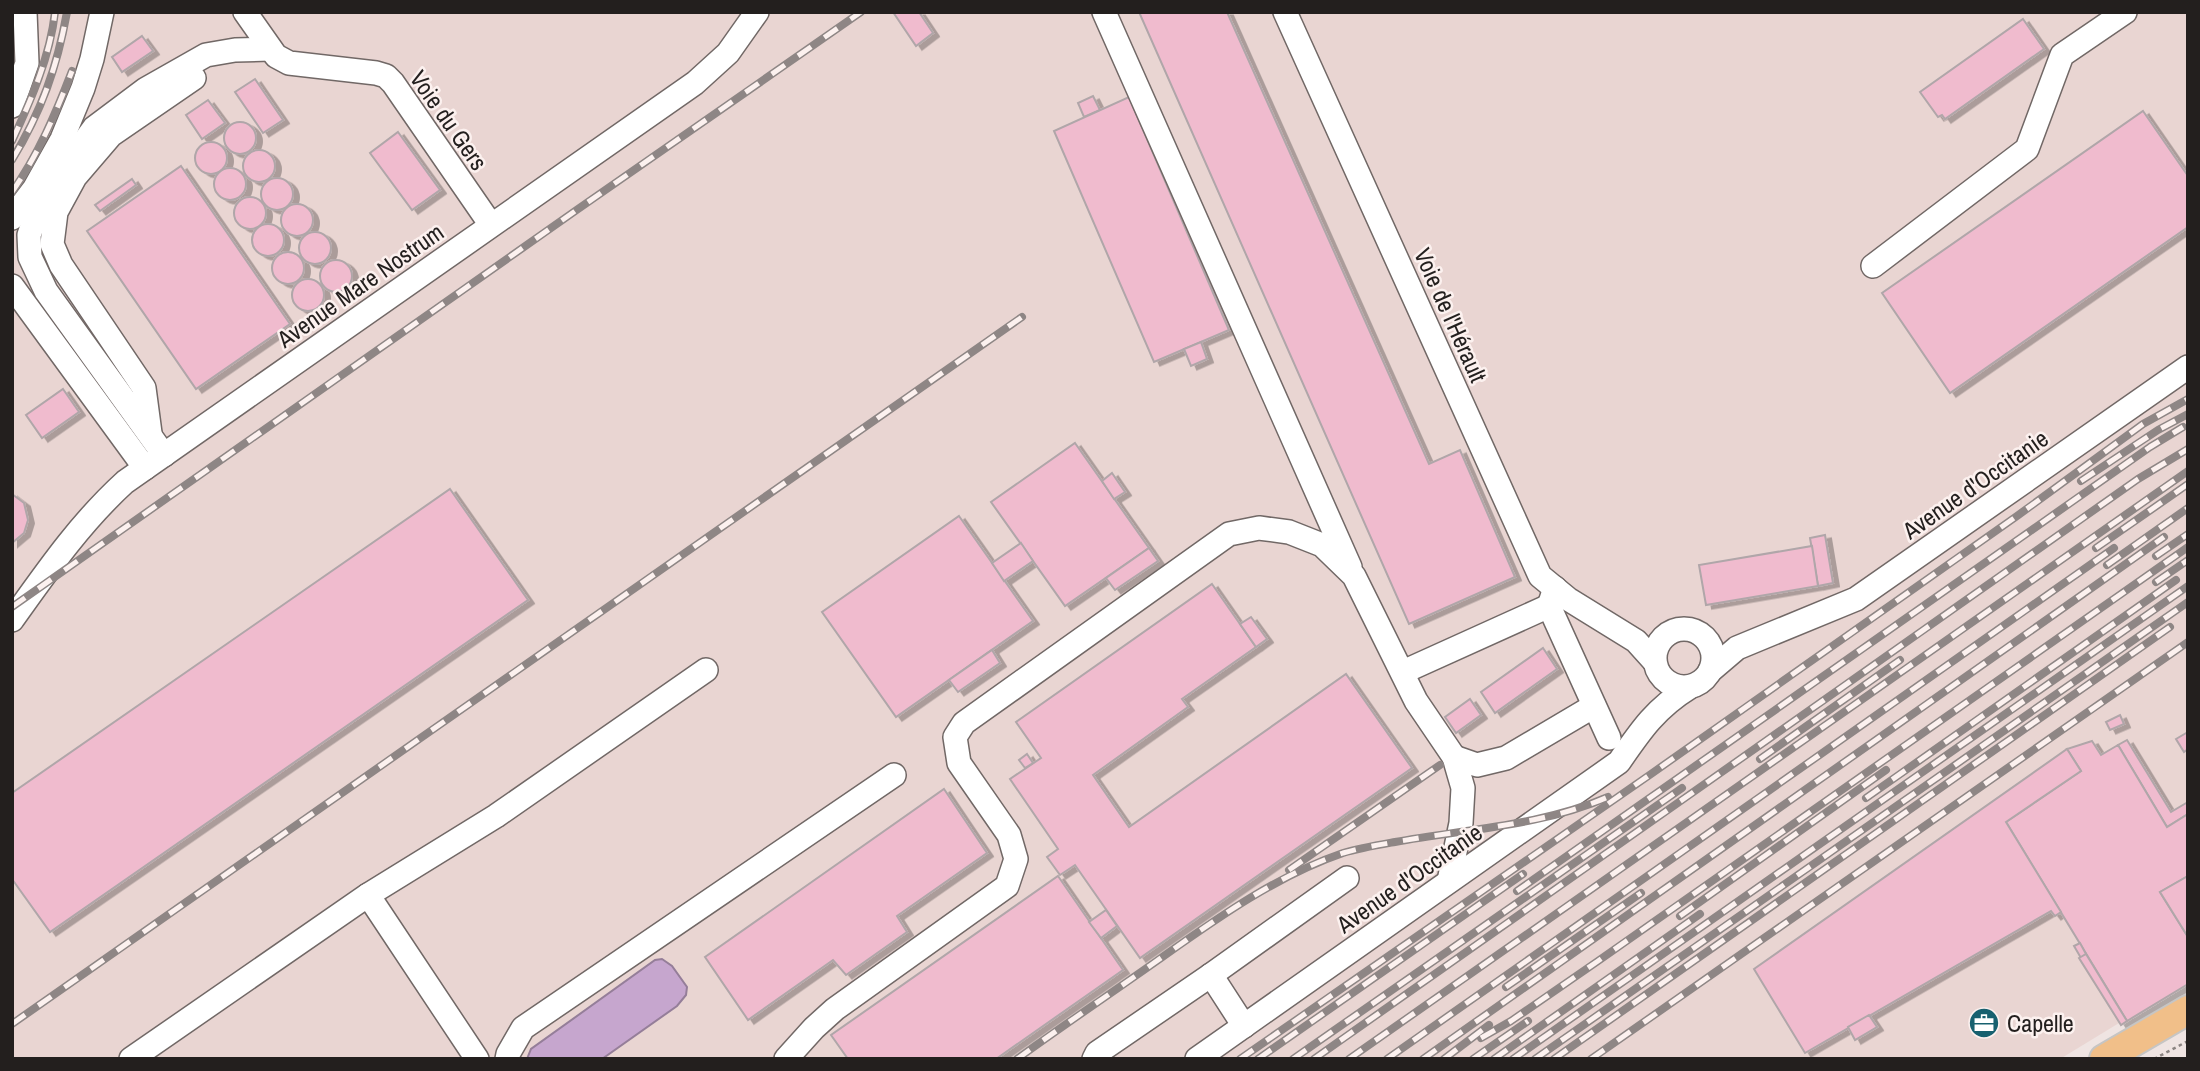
<svg xmlns="http://www.w3.org/2000/svg" width="2200" height="1071" font-family="'Archivo Narrow',sans-serif">
<style>
.built{fill:#e9d5d2}
.water{fill:#c6a6ce;stroke:#957e99;stroke-width:2}
.building{fill:#f0bbce;stroke:#b0a6a9;stroke-width:2;filter:url(#shadow)}
.lines{fill:none;stroke-linecap:round;stroke-linejoin:round}
.minor-casing{stroke:#716866;stroke-width:26}
.major-casing{stroke:#c6c5c4;stroke-width:32}
.path{stroke:#8a8381;stroke-width:2.5;stroke-dasharray:3.5 3.5;stroke-linecap:butt}
.minor{stroke:#fff;stroke-width:23}
.major{stroke:#f1bf89;stroke-width:28}
.rail-casing{stroke:#8e8685;stroke-width:8}
.rail{stroke:#fcf1ef;stroke-width:5;stroke-dasharray:16;stroke-linecap:butt}
.labels{text-anchor:middle;dominant-baseline:central;stroke-width:5;stroke-linejoin:round;paint-order:stroke}
.street-label{font-size:24px;fill:#231f1e;stroke:#fcf1ef}
.poi-label{font-size:24px;fill:#231f1e;stroke:#fcf1ef;text-anchor:start}
</style>
<defs>
<filter id="shadow"><feDropShadow dx="6" dy="3.5" stdDeviation="0" flood-color="#0004"/></filter>
</defs>
<rect width="100%" height="100%" fill="#efe4e2"/>
<path class="built" d="M12,12H2188V981L2060,1059H12Z"/>
<path class="water" d="M662,959L672,966L687,987L686,995L677,1006L602,1059H527L531,1049L655,960Z"/>
<g class="building">
<path d="M893,12H919L933,33L916,46Z"/>
<path d="M1139,12H1227L1429,464L1460,450L1515,577L1409,624Z"/>
<path d="M2023,19L2044,49L1945,119L1942,115L1938,117L1920,92Z"/>
<path d="M142,36L153,51L122,72L112,57Z"/>
<path d="M255,79L283,120L263,133L235,92Z"/>
<path d="M1093,96L1100,110L1084,117L1078,103Z"/>
<path d="M1129,97L1229,330L1154,362L1054,131Z"/>
<path d="M208,100L225,123L202,139L186,115Z"/>
<path d="M2143,111L2188,176V227L1950,393L1882,293Z"/>
<circle cx="240" cy="138" r="16"/>
<path d="M398,132L440,190L412,210L370,153Z"/>
<circle cx="211" cy="158" r="16"/>
<circle cx="259" cy="166" r="16"/>
<path d="M181,166L290,324L196,389L87,231Z"/>
<circle cx="230" cy="184" r="16"/>
<circle cx="277" cy="194" r="16"/>
<path d="M132,179L136,185L100,211L95,205Z"/>
<circle cx="250" cy="213" r="16"/>
<circle cx="297" cy="220" r="16"/>
<circle cx="268" cy="240" r="16"/>
<circle cx="315" cy="248" r="16"/>
<circle cx="288" cy="268" r="16"/>
<circle cx="336" cy="276" r="16"/>
<circle cx="308" cy="295" r="16"/>
<path d="M1201,342L1207,359L1191,366L1184,349Z"/>
<path d="M63,389L79,412L42,438L26,415Z"/>
<path d="M1075,443L1149,548L1065,606L991,502Z"/>
<path d="M1112,473L1125,492L1114,499L1102,481Z"/>
<path d="M450,489L528,600L50,932L12,879V793Z"/>
<path d="M12,494L24,503L28,520L24,533L12,543Z"/>
<path d="M959,516L1033,621L896,717L822,612Z"/>
<path d="M1825,535L1833,583L1818,586L1810,538Z"/>
<path d="M1021,543L1033,561L1004,581L992,563Z"/>
<path d="M1812,546L1818,586L1706,605L1699,565Z"/>
<path d="M1149,548L1158,561L1115,590L1106,578Z"/>
<path d="M1212,584L1256,647L1182,699L1188,707L1093,775L1129,827L1346,674L1412,768L1140,958L1075,865L1060,875L1047,857L1058,849L1010,779L1041,758L1016,722Z"/>
<path d="M1251,617L1267,639L1256,647L1240,624Z"/>
<path d="M1543,648L1557,669L1495,713L1481,692Z"/>
<path d="M992,650L1000,663L958,692L949,680Z"/>
<path d="M1470,699L1481,715L1456,733L1445,717Z"/>
<path d="M2120,715L2124,724L2110,730L2106,722Z"/>
<path d="M2188,732V749L2184,752L2176,739Z"/>
<path d="M2127,740L2171,812L2188,802V814L2167,827L2118,745Z"/>
<path d="M2092,741L2101,755L2118,745L2167,827L2188,814V876L2160,892L2188,937V984L2127,1021L2006,822L2081,771L2067,749Z"/>
<path d="M2067,749L2081,771L2006,822L2061,912L2055,916L2051,911L1805,1053L1754,969Z"/>
<path d="M1027,754L1033,763L1025,768L1019,760Z"/>
<path d="M944,789L987,853L897,916L907,932L846,975L833,960L748,1020L705,957Z"/>
<path d="M1058,876L1123,970L996,1059H848L831,1035Z"/>
<path d="M2188,876V937L2160,892Z"/>
<path d="M1106,910L1117,926L1101,938L1089,922Z"/>
<path d="M2080,943L2086,954L2081,958L2074,946Z"/>
<path d="M2086,954L2127,1021L2121,1025L2079,958Z"/>
<path d="M1869,1015L1877,1027L1855,1040L1848,1027Z"/>
</g>
<g class="lines">
<g class="minor-casing">
<g id="minor">
<path d="M245,12L276,56L289,63L376,73L386,76L393,83L491,225"/>
<path d="M1104,12L1350,567"/>
<path d="M1285,12L1540,576L1568,599L1636,641L1654,661"/>
<path d="M12,106L27,63L25,12"/>
<path d="M12,218L34,189L62,139L83,88L92,59L102,12"/>
<path d="M1873,266L2027,149L2062,55L2125,12"/>
<path d="M12,286L145,468"/>
<path d="M150,433L144,388L61,265L52,244L56,212L75,177L111,135L194,78"/>
<path d="M164,455L46,291L30,257L29,235L37,213L67,165L94,128L146,89L206,55L235,50L270,49"/>
<path d="M1555,588L1549,606L1609,738"/>
<path d="M12,620C47,571 80,523 125,482L695,83L728,53L757,12"/>
<circle cx="1684" cy="658" r="29"/>
<path d="M1710,671L1737,648L1856,599L2188,367"/>
<path d="M1403,672L1549,606"/>
<path d="M1454,757L1477,765L1506,758L1594,706"/>
<path d="M368,895L477,1059"/>
<path d="M1211,975L1244,1026"/>
<path d="M131,1059L368,895L496,816L706,670"/>
<path d="M507,1059L508,1054L523,1028L894,775"/>
<path d="M786,1059L814,1028L835,1009L1007,886L1016,859L1009,835L959,763L955,737L964,723L1229,534L1259,528L1289,532L1322,545L1354,576L1416,701L1454,757L1463,788L1461,823L1449,881"/>
<path d="M1094,1059L1097,1053L1211,975L1347,878"/>
<path d="M1197,1059L1619,762C1641,730 1656,708 1690,687"/>
</g>
</g>
<g class="major-casing">
<path id="major" d="M2104,1059L2188,1010"/>
</g>
<path class="path" d="M2154,1059L2188,1041"/>
<use href="#minor" class="minor"/>
<use href="#major" class="major"/>
<g class="rail-casing">
<g id="rail">
<path d="M12,141C31,100 50,57 55,12"/>
<path d="M12,160C41,112 57,68 67,12"/>
<path d="M12,192C38,155 56,113 72,71"/>
<path d="M2081,481L2158,430L2188,414"/>
<path d="M2096,548L2188,484"/>
<path d="M2156,556L2188,534"/>
<path d="M2107,565L2188,508"/>
<path d="M2156,582L2188,560"/>
<path d="M12,607L578,209L861,12"/>
<path d="M1760,759L1900,660"/>
<path d="M1866,798L2176,580"/>
<path d="M1289,870L1440,765"/>
<path d="M1517,891L2150,447L2183,427"/>
<path d="M1680,916L1886,770"/>
<path d="M1506,987L1641,893"/>
<path d="M12,1024L1022,317"/>
<path d="M1481,1038L1511,1021L1598,961L2188,547"/>
<path d="M1017,1059C1061,1027 1107,996 1151,965C1212,922 1273,877 1343,853C1360,848 1378,845 1395,842C1466,829 1541,826 1608,797"/>
<path d="M1240,1059L1651,774L2017,516L2143,424L2188,399"/>
<path d="M1258,1059L1523,874"/>
<path d="M1293,1059L1682,788"/>
<path d="M1314,1059L2138,479L2188,449"/>
<path d="M1349,1059L2188,471"/>
<path d="M1387,1059L2114,548"/>
<path d="M1423,1059L2164,537"/>
<path d="M1444,1059L1489,1025"/>
<path d="M1473,1059L1528,1021"/>
<path d="M1494,1059L1700,914"/>
<path d="M1513,1059L2188,586"/>
<path d="M1535,1059L2188,602"/>
<path d="M1554,1059L2170,627"/>
<path d="M1591,1059L2188,642"/>
</g>
</g>
<use href="#rail" class="rail"/>
</g>
<defs>
<g id="office-disc" transform="scale(1.575)"><circle r="9.5" fill="#17606f" stroke="#fcf1ef"/><path d="M-6-3h4V-5.5h4V-3h4V5H-6ZM-1-4.5V-3h2v-1.5ZM-6 0V1H6V0Z" fill="#fff"/></g>
</defs>
<g fill-rule="evenodd">
<use href="#office-disc" x="1984" y="1023"/>
</g>
<g class="labels">
<g class="street-label">
<text transform="translate(449 120) rotate(55)">Voie du Gers</text>
<text transform="translate(360 285) rotate(-35)">Avenue Mare Nostrum</text>
<text transform="translate(1451 315) rotate(66)">Voie de l'Hérault</text>
<text transform="translate(1975 484) rotate(-35)">Avenue d'Occitanie</text>
<text transform="translate(1409 878) rotate(-35)">Avenue d'Occitanie</text>
</g>
<g class="poi-label">
<text x="2007" y="1023">Capelle</text>
</g>
</g>
<rect width="2200" height="1071" fill="none" stroke="#231f1e" stroke-width="28"/>
</svg>
